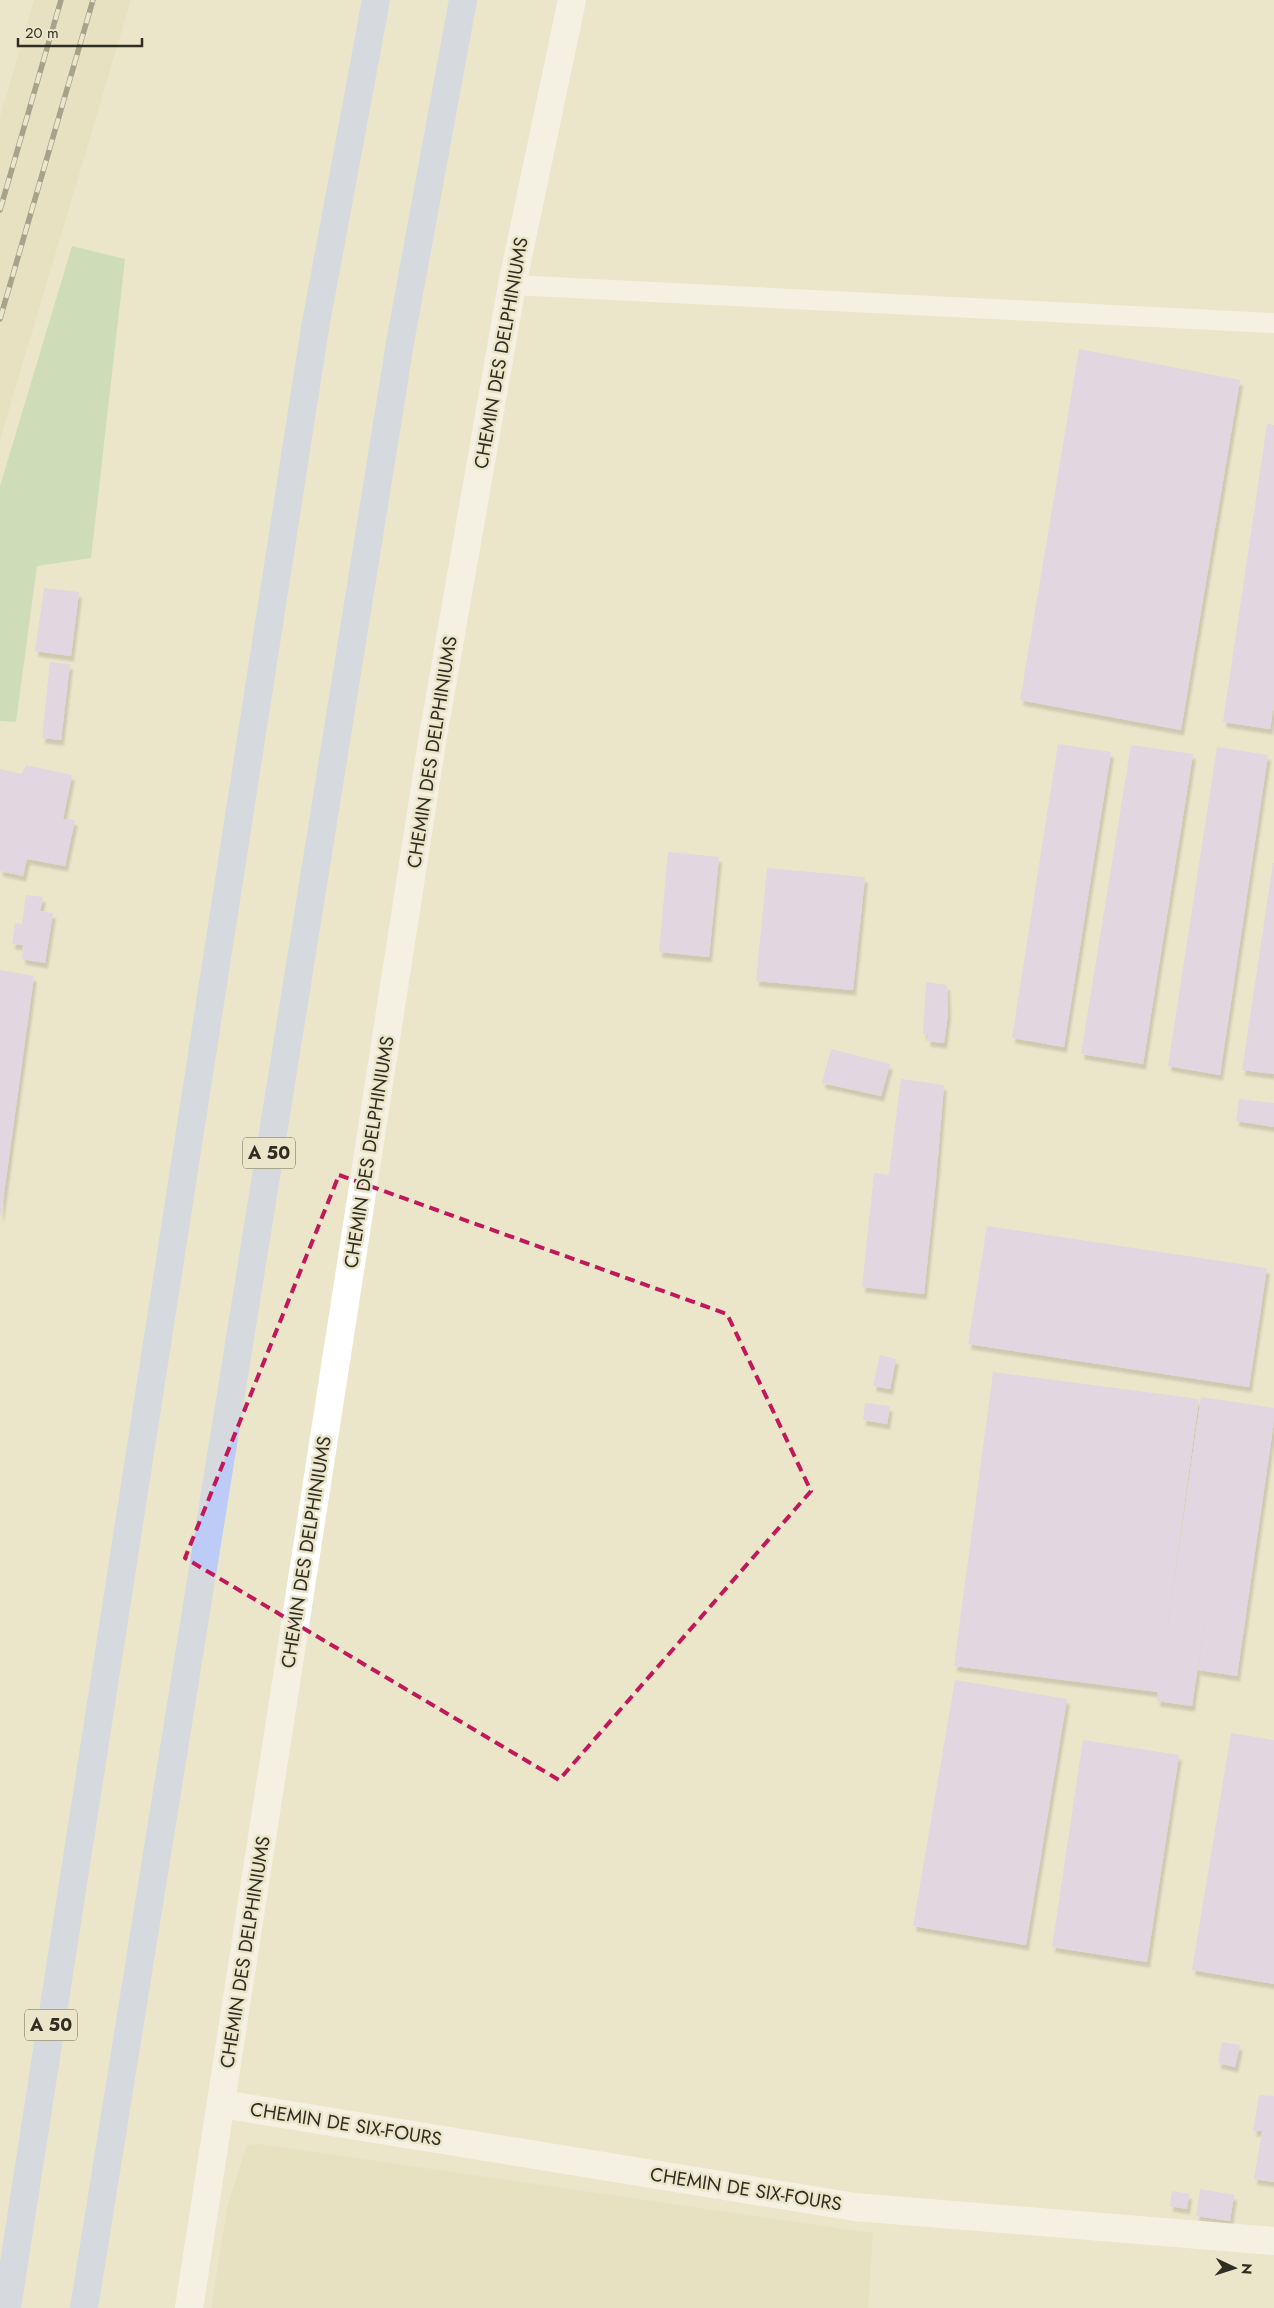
<svg xmlns="http://www.w3.org/2000/svg" width="1274" height="2308" font-family="Jost,sans-serif">
<style>
.built{fill:#e2dcb8}
.green{fill:#acd2a1}
.building{fill:#d3c5fd;filter:url(#shadow)}
.lines{fill:none;stroke-linecap:round;stroke-linejoin:round}
.lane{stroke:#fff;stroke-width:20}
.street{stroke:#fff;stroke-width:28}
.highway{stroke:#bcccf6;stroke-width:28}
.rail-casing{stroke:#525041;stroke-width:5.5}
.rail{stroke:#ebe6ca;stroke-width:4;stroke-dasharray:11;stroke-linecap:butt}
.marked{fill:none;stroke:#c2185b;stroke-width:4;stroke-dasharray:10 6;stroke-linejoin:round}
.labels{text-anchor:middle;dominant-baseline:central;stroke-width:5;stroke-linejoin:round;paint-order:stroke}
.shield{fill:#ebe6ca;stroke:#686555;stroke-width:1}
.shield-label{font-size:18px;font-weight:bold;fill:#302e23}
.street-label{font-size:19px;fill:#302e23;stroke:#ebe6ca}
</style>
<defs>
<filter id="shadow"><feDropShadow dx="3" dy="5.5" stdDeviation="1" flood-color="#0004"/></filter>
</defs>
<rect width="100%" height="100%" fill="#ebe6ca"/>
<g class="built">
<path d="M34,0H131L0,440V117Z"/>
<path d="M260,2144L873,2233L868,2308H211L228,2204L247,2145Z"/>
</g>
<path class="green" d="M72,246L125,259L91,558L37,566L16,722L0,721V486Z"/>
<g class="building">
<path d="M1079,349L1240,380L1181,730L1020,700Z"/>
<path d="M1267,424L1274,425V704L1270,729L1223,722Z"/>
<path d="M44,588L79,592L71,656L35,651Z"/>
<path d="M50,662L70,664L61,740L42,738Z"/>
<path d="M1058,744L1111,752L1064,1047L1012,1038Z"/>
<path d="M1131,745L1193,754L1143,1064L1081,1054Z"/>
<path d="M1217,747L1268,755L1220,1075L1168,1066Z"/>
<path d="M26,765L72,775L63,819L75,820L65,866L27,859L23,876L0,871V769L22,774Z"/>
<path d="M668,852L719,857L709,957L659,952Z"/>
<path d="M1273,863H1274V1074L1242,1070Z"/>
<path d="M767,868L865,877L853,990L756,981Z"/>
<path d="M26,895L43,897L40,911L53,913L45,963L22,959L23,945L12,944L15,923L22,924Z"/>
<path d="M0,970L34,976L1,1215H0Z"/>
<path d="M926,982L947,985L948,1014L944,1043L927,1041L928,1035L923,1034Z"/>
<path d="M831,1049L890,1064L881,1096L822,1083Z"/>
<path d="M901,1079L944,1085L936,1180L924,1294L862,1287L874,1173L889,1175Z"/>
<path d="M1239,1099L1274,1103V1127L1236,1121Z"/>
<path d="M987,1226L1267,1268L1249,1387L968,1344Z"/>
<path d="M880,1355L896,1359L890,1389L873,1386Z"/>
<path d="M993,1372L1199,1399L1160,1679L1201,1397L1274,1408V1421L1237,1676L1198,1670L1211,1579L1192,1706L1157,1701L1158,1692L954,1666Z"/>
<path d="M865,1403L890,1406L887,1424L863,1420Z"/>
<path d="M955,1680L1067,1699L1026,1945L913,1926Z"/>
<path d="M1231,1733L1274,1740V1984L1192,1970Z"/>
<path d="M1083,1740L1179,1755L1147,1962L1052,1947Z"/>
<path d="M1222,2042L1240,2045L1235,2067L1218,2063Z"/>
<path d="M1259,2095L1274,2096V2182L1254,2179L1262,2131H1253Z"/>
<path d="M1200,2189L1234,2195L1230,2221L1196,2216Z"/>
<path d="M1172,2191L1189,2194L1187,2209L1170,2206Z"/>
</g>
<g class="lines">
<path class="lane" d="M512,285L1274,323"/>
<g class="street">
<path d="M222,2104L855,2207L1274,2241"/>
<path d="M189,2308L432,742L512,285L572,0"/>
</g>
<g class="highway">
<path d="M7,2308L315,328L376,0"/>
<path d="M84,2308L401,337L463,0"/>
</g>
<g class="rail-casing">
<g id="rail">
<path d="M0,210L61,0"/>
<path d="M0,319L93,0"/>
</g>
</g>
<use href="#rail" class="rail"/>
</g>
<path d="M0 0H1274V2308H0ZM339,1175L727,1314L811,1491L559,1780L185,1558Z" fill="#ebe6ca" fill-opacity=".55" fill-rule="evenodd"/>
<path class="marked" d="M339,1175L727,1314L811,1491L559,1780L185,1558Z"/>
<g class="labels">
<g class="shield">
<rect x="243" y="1137.5" width="52" height="31" rx="4"/>
<rect x="25" y="2009.5" width="52" height="31" rx="4"/>
</g>
<g class="shield-label">
<text x="269" y="1153">A 50</text>
<text x="51" y="2025">A 50</text>
</g>
<g class="street-label">
<text transform="translate(501 353) rotate(-80)">CHEMIN DES DELPHINIUMS</text>
<text transform="translate(432 752) rotate(-81)">CHEMIN DES DELPHINIUMS</text>
<text transform="translate(369 1152) rotate(-81)">CHEMIN DES DELPHINIUMS</text>
<text transform="translate(306 1552) rotate(-81)">CHEMIN DES DELPHINIUMS</text>
<text transform="translate(245 1952) rotate(-81)">CHEMIN DES DELPHINIUMS</text>
<text transform="translate(346 2124) rotate(9)">CHEMIN DE SIX-FOURS</text>
<text transform="translate(746 2189) rotate(9)">CHEMIN DE SIX-FOURS</text>
</g>
</g>
<g transform="translate(1234 2268) rotate(94)" stroke="#ebe6ca" stroke-width="4" paint-order="stroke">
<path d="M0-4L9 19L0 12L-9 19Z" fill="#302e23"/>
<text y="-8" font-size="14" font-weight="bold" text-anchor="middle" fill="#302e23">N</text>
</g>
<path d="M18 38v8h124v-8" fill="none" stroke="#302e23" stroke-width="2.5"/>
<text x="25" y="38" font-size="15" fill="#302e23" stroke="#ebe6ca" stroke-width="4" paint-order="stroke">20 m</text>
</svg>
